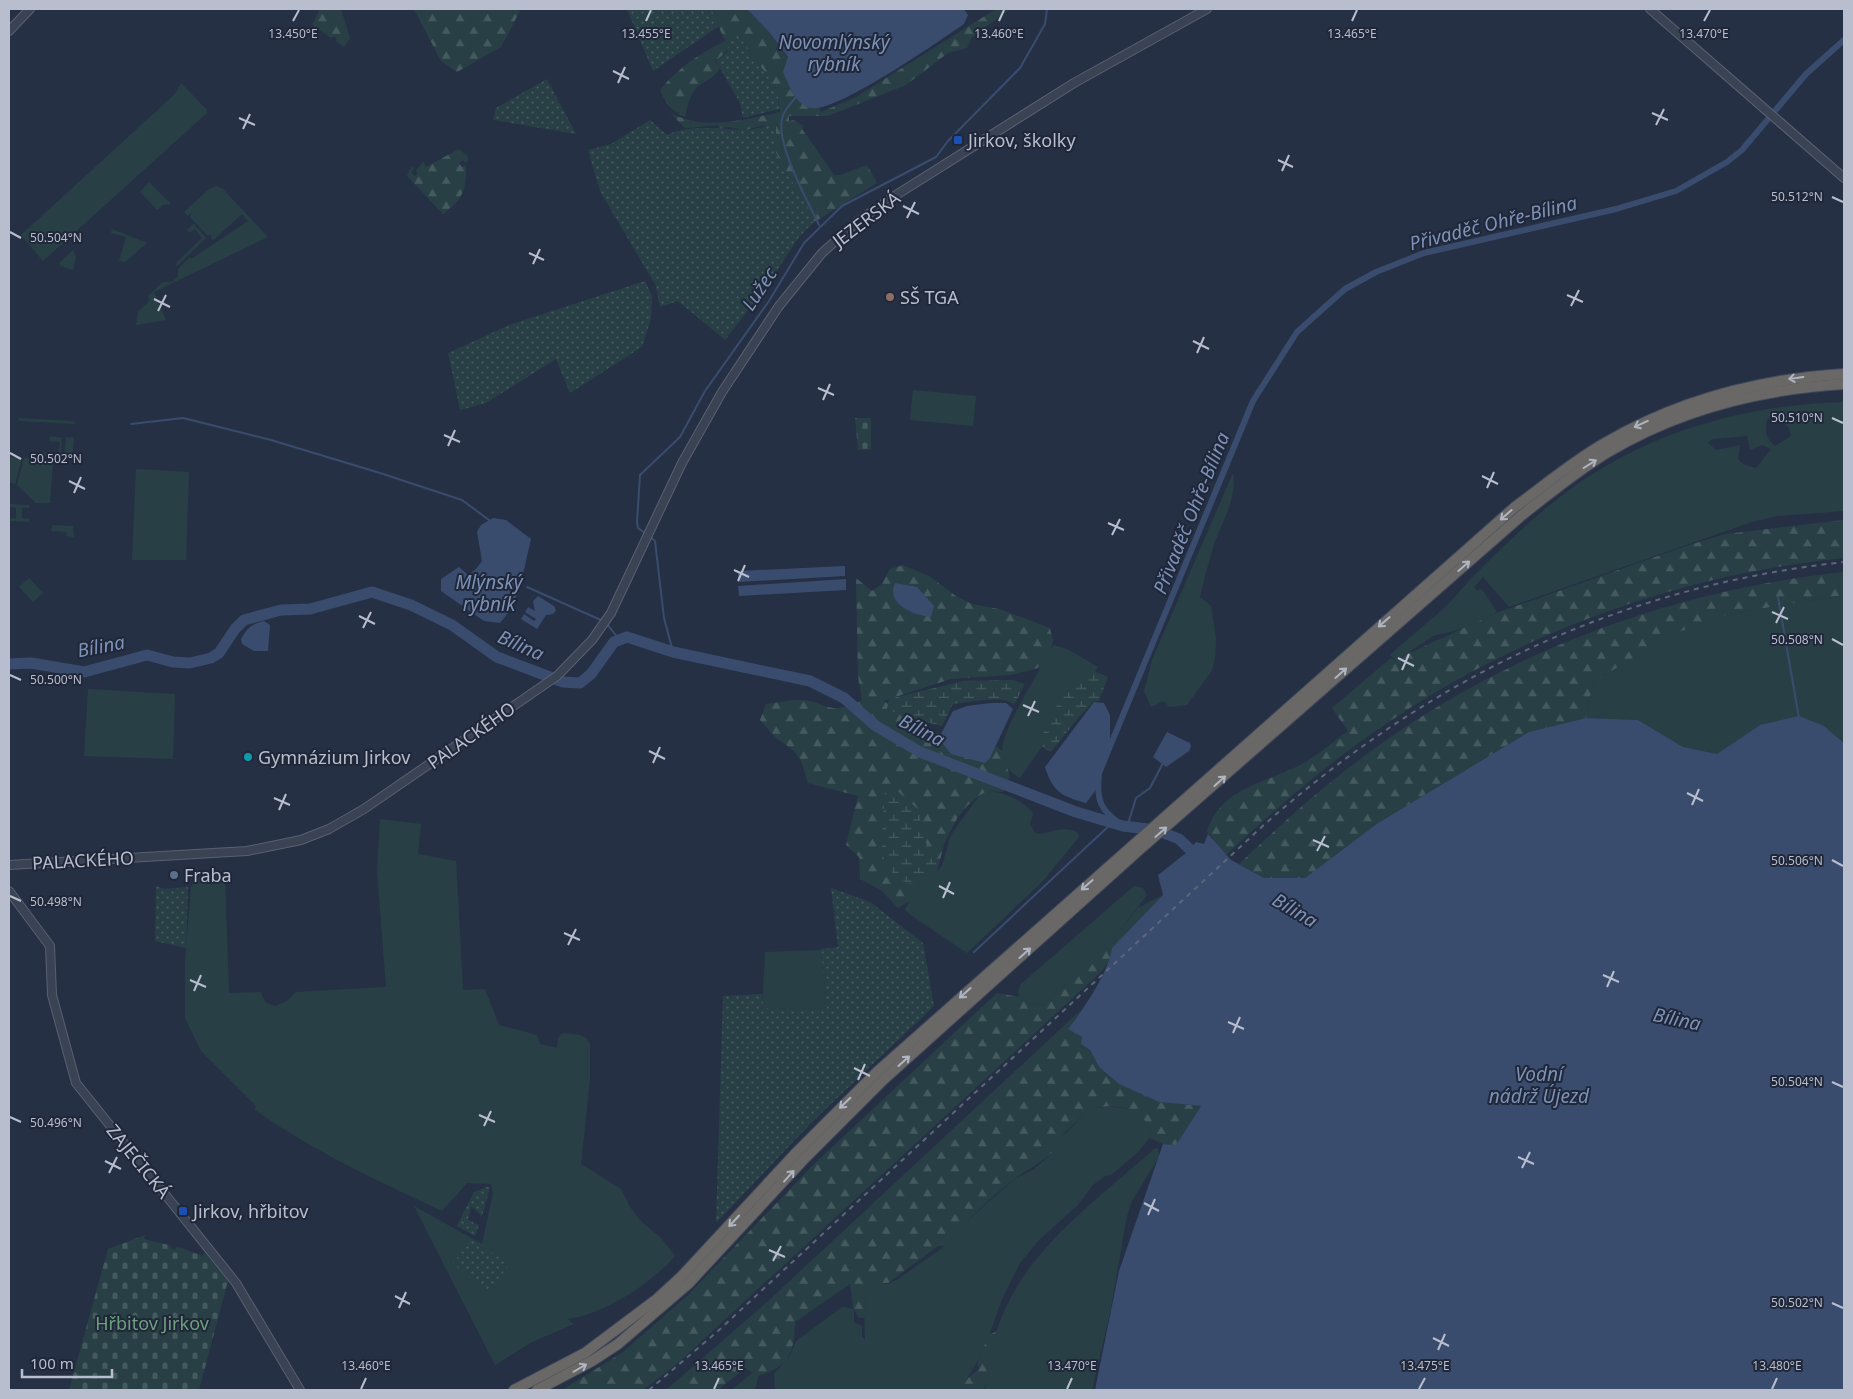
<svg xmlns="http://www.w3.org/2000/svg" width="1853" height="1399" font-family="'Noto Sans',sans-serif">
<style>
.grass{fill:#284045;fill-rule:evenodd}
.forest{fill:url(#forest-firs)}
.wetland{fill:url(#wetland-marsh)}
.cemetery{fill:url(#cemetery-stones)}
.park{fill:url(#park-dots)}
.water{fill:#3a4c6e}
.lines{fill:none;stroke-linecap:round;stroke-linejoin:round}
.stream{stroke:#3a4c6e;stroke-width:2}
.canal{stroke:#3a4c6e;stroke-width:6}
.river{stroke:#3a4c6e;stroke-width:11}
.tertiary-casing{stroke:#596071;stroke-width:10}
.trunk-casing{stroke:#424a5b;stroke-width:12}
.tertiary{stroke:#3a4354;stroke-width:8}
.trunk{stroke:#696866;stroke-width:10}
.rail{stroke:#5c667b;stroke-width:2;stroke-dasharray:5 5;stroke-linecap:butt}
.oneway{stroke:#b0b5c3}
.ticks{fill:none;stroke:#b8becd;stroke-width:2}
.transit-dot{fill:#1a4fb4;stroke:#1f2739;stroke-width:2}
.education-dot{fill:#8d6e63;stroke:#1f2739;stroke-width:2}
.culture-dot{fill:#0f9aa8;stroke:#1f2739;stroke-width:2}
.service-dot{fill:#5c6f8a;stroke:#1f2739;stroke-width:2}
.labels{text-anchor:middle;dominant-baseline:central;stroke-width:4;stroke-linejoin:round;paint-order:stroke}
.poi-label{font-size:18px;fill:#b8becd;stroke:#1f2739;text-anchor:start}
.street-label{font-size:18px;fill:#b8becd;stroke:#1f2739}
.park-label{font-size:18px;fill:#6da07d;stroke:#1f2739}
.water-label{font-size:19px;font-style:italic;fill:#7d91b6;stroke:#1f2739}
.ticks-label{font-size:12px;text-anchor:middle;fill:#b8becd;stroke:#1f2739;stroke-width:4;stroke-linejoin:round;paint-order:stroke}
</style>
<defs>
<pattern id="forest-firs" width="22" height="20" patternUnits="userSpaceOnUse" patternTransform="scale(1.25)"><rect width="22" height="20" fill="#284045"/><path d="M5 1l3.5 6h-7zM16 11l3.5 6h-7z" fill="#455a5f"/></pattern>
<pattern id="wetland-marsh" width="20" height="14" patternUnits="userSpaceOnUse" patternTransform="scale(1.25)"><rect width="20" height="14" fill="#284045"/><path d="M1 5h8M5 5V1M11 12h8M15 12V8" fill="none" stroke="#455a5f"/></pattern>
<pattern id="cemetery-stones" width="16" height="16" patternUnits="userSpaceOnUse" patternTransform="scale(1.25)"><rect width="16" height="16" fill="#284045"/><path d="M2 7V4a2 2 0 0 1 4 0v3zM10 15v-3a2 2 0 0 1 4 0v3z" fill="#455a5f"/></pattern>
<pattern id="park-dots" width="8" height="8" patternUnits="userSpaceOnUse" patternTransform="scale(1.25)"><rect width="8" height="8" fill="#284045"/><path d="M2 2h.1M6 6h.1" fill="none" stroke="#455a5f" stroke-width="1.8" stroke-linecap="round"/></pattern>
</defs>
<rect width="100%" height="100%" fill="#253045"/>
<g class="grass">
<path d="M181,83L207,110V113L43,261L21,235L175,94Z"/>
<path d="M148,183H150L171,204L163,205L157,210L140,192Z"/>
<path d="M217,186L223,189L268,237L154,292L166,320L136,325L138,312L150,300L148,296L163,282H172L178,276V269L190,257L191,259L248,221L242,214L212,241L211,234L208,236L190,217L192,212L188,216L184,212L209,189Z"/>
<path d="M194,224L206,238L177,266L175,264L202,238L195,229L190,233L187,230Z"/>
<path d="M112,229L147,243L125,262L119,261L126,237L111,233Z"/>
<path d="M73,250L76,257L73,270L60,266L59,263Z"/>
<path d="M913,390L976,396L973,426L910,420Z"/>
<path d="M1844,402V511L1777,516L1752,522L1509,607L1483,577L1474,587L1476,590L1482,589L1497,612L1469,627L1433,636L1396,661L1390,655C1407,639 1425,625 1442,610C1452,601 1460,590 1470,580C1508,541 1550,500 1596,472C1669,426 1759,404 1844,402ZM1777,417L1789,428L1791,436L1775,446C1765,437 1765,431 1767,419ZM1747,436L1750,450L1762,445L1771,449L1756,468L1743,464L1738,459L1740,445L1716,450L1708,443L1713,439Z"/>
<path d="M18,418L73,421L75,424L20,421Z"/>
<path d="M51,436L62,438L61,456H34V452L59,453L60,442L49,441Z"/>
<path d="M66,437L74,438L72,457L64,456Z"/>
<path d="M9,457L22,458L15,484L9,482Z"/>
<path d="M24,458L53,461L50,503H36L17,485Z"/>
<path d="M136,469L189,472L186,560H132Z"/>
<path d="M1233,473C1238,498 1220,525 1213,548C1208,564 1204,580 1200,597L1211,606L1216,638L1215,658L1212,670L1187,705L1169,707L1164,701L1151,707L1144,691L1152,660Z"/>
<path d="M9,504L29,505V508H22V518L30,519L29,522L9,521V519L16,518V508L9,507Z"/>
<path d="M52,525L73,526L74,537L67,536L66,532L51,531Z"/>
<path d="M29,578L43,593L33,602L19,587Z"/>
<path d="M1844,595V743L1824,726L1760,725L1717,754L1683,747L1638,720L1586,718L1593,682L1671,635L1728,614Z"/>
<path d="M1054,645L1069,650L1098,667L1020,778C1010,773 1003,765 1002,754C1000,734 1030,687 1040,669L1038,668L1043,651L1051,649Z"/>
<path d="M88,689L175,694L173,759L84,756Z"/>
<path d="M988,791C1004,792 1025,801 1033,814L1030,824L1035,833C1046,837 1062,823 1078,833L1079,837L1043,881L967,953L909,914L905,909L913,895L942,866L950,837L959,823L980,795Z"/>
<path d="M380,819L421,824L418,854L456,861L463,990L485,989L499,1025L537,1035L540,1044L557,1048L558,1038L562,1033C572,1034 586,1033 590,1044V1079L581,1164L621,1189L630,1207L641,1221L661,1238L675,1256C652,1283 603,1315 567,1319L574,1324L532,1342L495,1365L414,1206L482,1244L493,1193L491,1184L467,1183L442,1211C378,1181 313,1151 255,1110L256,1106L201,1051L185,1018V961L191,887L195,879C206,874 214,871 225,877L229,993L261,992L265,1002L275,1006L287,1001L296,992L386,987L377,872Z"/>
<path d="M1134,886L1143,888L1147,895L1117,934L1043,1005L1031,1004L1019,997L1018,992L1021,984Z"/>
<path d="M821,950L827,1009L762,1008L765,952Z"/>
<path d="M1106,1107C1126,1106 1148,1113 1152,1135L1137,1153L1111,1175L1105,1176L1093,1185L1078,1205L1039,1240L1020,1263L1002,1299L984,1350L965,1382L964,1390H775L774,1374L790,1355L796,1341L842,1307L854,1309V1322L862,1326V1337L865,1339L864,1292L880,1283L888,1284L898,1279L945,1246L960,1228L987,1203L1015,1179L1034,1169L1050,1155L1064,1135L1087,1112L1093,1108Z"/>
<path d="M1158,1148L1159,1157L1132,1201L1127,1216L1110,1313L1092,1390H985C994,1271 1072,1222 1154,1149Z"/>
<path d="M754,1372L759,1374L755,1390H731Z"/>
</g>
<g class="forest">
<path d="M320,9H341L350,38L344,47L336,41L337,39L334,36L331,38L312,25Z"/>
<path d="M414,9H521L501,47L457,72L441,61Z"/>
<path d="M711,9H747L769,32L788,58L811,109L819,106L821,112L856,97L996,9H1010L972,37L967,48L948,53L906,85L828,116H789V121L795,120L803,126L802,129L834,175H840L867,165L877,183L813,223L804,198L794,192L793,183L776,153L764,125L746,130L727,127L720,129L718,125L685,128L670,113C705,131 744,120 780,112L778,91L737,33C727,46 731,50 715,61L720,68C714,78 707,80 698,86C690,92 687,108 685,117C672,111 665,103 660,90C678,68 700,53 725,41Z"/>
<path d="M459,149L467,156L468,160L465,163L463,160L459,163L462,167L466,165C466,191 464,198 443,214L407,176L412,166L414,169L411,172L414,176L418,174L416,171L423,161L426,167Z"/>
<path d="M1844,520V558C1676,575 1512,635 1374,732C1321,769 1273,811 1226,855C1218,848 1215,839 1207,832C1220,788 1264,784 1300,765C1317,756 1333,742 1348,731L1332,708L1391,658L1396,661L1405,655L1499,612L1689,545L1726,534Z"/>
<path d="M903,565L929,576L956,596L972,604L999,609L1050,628L1053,641L1051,649L1043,652L1038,668L1011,675L951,679L883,701L900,710L926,729L941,734L943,744L990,758L996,746L1002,751L1010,776L1003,792L988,791L980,795L967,806L958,817L945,841L937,871L910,901L898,908L881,890L860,879L859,857L846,845L858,796L808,783L801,761L793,750L776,738L760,720L766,704C776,703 787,700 797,700C827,700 827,718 862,700L858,677L856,578L872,591L882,584L890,569Z"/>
<path d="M1844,572V595L1728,614L1671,635L1593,682L1586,718L1529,732L1378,823L1305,878H1264L1239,864C1272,833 1305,802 1341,774C1483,660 1663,591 1844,572Z"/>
<path d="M1163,895L1112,948L1110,959L1102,971L678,1363L643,1390H562L623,1352L688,1295L811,1167L997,993L1019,997L1031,1004L1043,1005L1117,934L1138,908Z"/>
<path d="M1081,1010L1068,1029L1082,1037L1081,1044L1090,1050L1099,1067L1119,1084L1159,1102L1201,1106L1176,1145L1163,1144L1150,1138L1152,1135C1147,1110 1115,1101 1093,1109C1087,1111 1068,1129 1064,1134C1061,1138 1060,1143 1057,1147C1046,1160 1033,1166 1020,1175C993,1195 967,1219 945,1246H938L888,1283H880L864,1292L865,1318H859L853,1307L850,1284L795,1322C794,1353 790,1366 758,1376L745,1368L718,1390H666L766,1303Z"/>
<path d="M996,1332L984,1390H964C964,1377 973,1376 979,1368L977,1364L989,1334Z"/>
</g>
<g class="wetland">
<path d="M1090,669L1108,677L1099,701H1094L1078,718L1051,752L1038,744L1062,695Z"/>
<path d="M1012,680L1025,684L1014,705C1004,694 967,703 953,704L942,726L905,717L887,709L889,699L963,681Z"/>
<path d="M893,787L919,810L923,837L937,865C933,875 927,885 915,884C902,883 889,873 884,859C879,848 885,803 885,789Z"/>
</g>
<g class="cemetery">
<path d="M855,418H871V449L858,450Z"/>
<path d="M145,1235L144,1239L169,1245L173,1250L178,1247L203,1256L204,1252L228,1281L199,1390H69L108,1249Z"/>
</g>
<g class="park">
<path d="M627,9H711L719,26L653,71Z"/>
<path d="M737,33L778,91L779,109L743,118L740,103L716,61L727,52L730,38Z"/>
<path d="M547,79L576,134L493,120L496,108Z"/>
<path d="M650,120L667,135C690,124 720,129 745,130C755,130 766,125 776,126V153L793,183L794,192L804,198L813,223L799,237L768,284L725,340L678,301L660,307L656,286L600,191L588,150L611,144Z"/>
<path d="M645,281L652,296L651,319L642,347L570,393L556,359L486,403L460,410L448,353L509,325Z"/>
<path d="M156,886L165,889L188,887L186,948L155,941Z"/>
<path d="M831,888L870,902L923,943L934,1006L812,1122L716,1223L723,996L762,994L763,1008L827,1009L821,949L838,947Z"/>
<path d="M486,1187H490L482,1216L471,1206L468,1220L479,1225L475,1236L457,1226L474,1192Z"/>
<path d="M472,1240L509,1264L491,1292L471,1279L453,1263Z"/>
</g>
<g class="water">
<path d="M747,9H964L968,15L964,24C939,41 835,114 810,108C795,104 789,85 783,72L788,57L769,32Z"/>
<path d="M493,518L506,520L531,539C524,567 520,602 500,623L484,621L441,591V579L459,567L468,575L476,569L482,561L477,532L481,525Z"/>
<path d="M845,566V576L738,582V571Z"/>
<path d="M846,579V590L739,596L738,586Z"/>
<path d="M895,583L917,587L934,606L931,617C915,616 885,604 895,583Z"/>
<path d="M538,596L554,606L556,610L553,614L546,615L537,629L521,619L524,614L534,621L536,619L525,612L528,607L535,611L533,601Z"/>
<path d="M264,621L270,625L268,651H254L242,644L241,639C247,628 252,624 264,621Z"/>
<path d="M1094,702L1104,703L1110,715V747L1099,773L1098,787L1086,803C1061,796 1053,792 1045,767Z"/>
<path d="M991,703H1006L1013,709L990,758L985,763L951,754L943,744L941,734L953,711L967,706Z"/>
<path d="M1799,716L1824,726L1844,743V1390H1095L1119,1271L1163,1144L1176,1145L1201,1106L1159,1102L1119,1084L1099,1067L1090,1050L1081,1044L1082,1037L1068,1029C1084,1008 1108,974 1112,948L1163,895L1158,875L1186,853L1196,842L1204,844L1208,834L1231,860L1264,878H1305L1378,823L1529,732L1586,718L1638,720L1683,747L1717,754L1760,725Z"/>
<path d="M1167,732L1190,743L1191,746L1189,751L1166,767L1153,757Z"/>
</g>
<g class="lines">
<g class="stream">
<path d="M796,97C792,102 787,107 784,113C771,137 808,201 819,225"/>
<path d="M131,424L183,418L271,440L380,473L462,500L489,520"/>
<path d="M645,533L638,528L637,522L640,475L680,437L705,391L769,301L804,243L842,206L936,157L948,141L1020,68L1045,24L1047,9"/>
<path d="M649,536L655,541L664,618L673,652"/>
<path d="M527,587L603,621"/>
<path d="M1778,597L1799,718"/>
<path d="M607,624L618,638"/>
<path d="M1127,827L1136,798L1150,788L1163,763"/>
<path d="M974,952L1112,823"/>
</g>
<path class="canal" d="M1123,826C1100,810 1096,801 1099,773L1253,401L1297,332L1345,289L1376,272L1424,253L1616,209L1676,191L1727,162L1742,150L1806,74L1844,40"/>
<path class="river" d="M9,664L31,663L84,672L147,655L173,662L190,663L211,658L219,653L235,629L244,620L281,610L310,609L372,592L411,605L452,625L497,657L563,682L580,683L591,674L614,642L627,637L673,652L810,681L844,698L876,726L920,752L1076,812L1123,826L1156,830L1179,839L1200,859"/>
<g class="tertiary-casing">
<g id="tertiary">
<path d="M1650,9L1844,178"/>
<path d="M9,31L30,9"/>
<path d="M9,865L247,851L301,840L329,829L364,809L557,676L592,640L611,613L682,463L722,392L779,306L822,253L858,221L893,197L1074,83L1207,9"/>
<path d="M9,891L50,946L52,995L76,1083L236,1283L300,1390"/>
</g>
</g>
<g class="trunk-casing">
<g id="trunk">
<path d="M514,1390L585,1353L657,1299L681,1277L796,1153L877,1072L1515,507C1545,485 1573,461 1605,443C1679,400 1760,379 1844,374"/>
<path d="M537,1390L592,1361L618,1344L688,1284L804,1159L883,1080L1139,850L1522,515C1550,493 1578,470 1608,452C1680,409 1762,389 1844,384"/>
</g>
</g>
<use href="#tertiary" class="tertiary"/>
<use href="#trunk" class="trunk"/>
<path class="rail" d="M649,1390L718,1331L1266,823C1435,675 1620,587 1844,562"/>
</g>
<defs><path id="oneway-shaft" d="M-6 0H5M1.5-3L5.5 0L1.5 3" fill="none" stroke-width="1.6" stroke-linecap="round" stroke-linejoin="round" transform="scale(1.25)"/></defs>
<g class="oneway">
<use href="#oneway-shaft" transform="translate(1796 378) rotate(172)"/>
<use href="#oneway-shaft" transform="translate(1641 424) rotate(155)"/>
<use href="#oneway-shaft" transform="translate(1590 464) rotate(-32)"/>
<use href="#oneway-shaft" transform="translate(1506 515) rotate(139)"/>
<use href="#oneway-shaft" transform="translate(1464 566) rotate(-41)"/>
<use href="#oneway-shaft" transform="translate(1384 622) rotate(139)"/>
<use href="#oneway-shaft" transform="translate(1341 673) rotate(-42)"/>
<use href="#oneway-shaft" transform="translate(1220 781) rotate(-42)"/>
<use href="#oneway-shaft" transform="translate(1161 832) rotate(-41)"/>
<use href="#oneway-shaft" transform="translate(1087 885) rotate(139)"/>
<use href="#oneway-shaft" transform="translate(1025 953) rotate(-42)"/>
<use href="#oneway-shaft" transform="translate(965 993) rotate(138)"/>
<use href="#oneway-shaft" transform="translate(904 1061) rotate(-42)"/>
<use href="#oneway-shaft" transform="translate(845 1103) rotate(136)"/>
<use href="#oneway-shaft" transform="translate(789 1176) rotate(-48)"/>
<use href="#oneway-shaft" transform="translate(734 1221) rotate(133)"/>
<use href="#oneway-shaft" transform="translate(580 1368) rotate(-30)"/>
</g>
<path class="ticks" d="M293,21L299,10M646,21L651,10M999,21L1004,10M1352,21L1357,10M1704,21L1710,10M613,71L629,79M618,83L625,67M1652,113L1668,120M239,118L255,125M1656,125L1664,109M243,129L250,114M1278,160L1293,167M1282,171L1289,155M1832,197L1843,202M903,206L919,214M907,218L915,202M10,232L21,238M529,253L544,260M533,264L540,249M1567,295L1583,302M154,299L170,307M1571,306L1579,290M158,311L166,295M1193,341L1209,349M1197,353L1204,337M818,388L834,395M823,400L830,384M1832,418L1843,423M444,435L460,442M448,446L455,430M10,453L21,459M1482,476L1498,484M69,481L85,489M1487,488L1494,472M74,493L81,477M1108,523L1124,530M1112,535L1120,519M734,570L749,577M738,581L745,565M1772,612L1788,619M359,616L375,624M1776,623L1784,607M363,628L371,612M1832,639L1843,645M1398,658L1414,666M1402,670L1409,654M10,675L21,680M1023,705L1039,712M1028,716L1035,701M649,751L665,759M653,763L660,747M1687,793L1703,801M274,798L290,805M1692,805L1699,789M279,810L286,794M1313,840L1329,847M1317,851L1325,836M1832,860L1843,866M939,886L954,894M10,896L21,901M943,898L950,882M564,933L580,940M568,945L576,929M1603,975L1619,982M190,980L206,987M1607,987L1614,971M194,991L201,975M1228,1022L1244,1029M1233,1033L1240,1017M854,1068L870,1076M858,1080L865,1064M1832,1082L1843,1087M479,1115L495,1122M10,1117L21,1122M484,1126L491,1111M1518,1157L1534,1164M105,1161L121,1169M1522,1168L1530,1152M109,1173L117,1157M1144,1203L1159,1211M1148,1215L1155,1199M769,1250L785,1257M773,1261L781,1246M395,1296L410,1304M1832,1303L1843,1308M399,1308L406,1292M1433,1338L1449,1346M1438,1350L1445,1334M361,1389L366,1378M714,1389L719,1378M1067,1389L1072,1378M1419,1389L1425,1378M1772,1389L1777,1378"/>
<g class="transit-dot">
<rect x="953" y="135" width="10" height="10" rx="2.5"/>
<rect x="178" y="1206" width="10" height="10" rx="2.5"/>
</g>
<circle class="education-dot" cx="890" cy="297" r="5"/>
<circle class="culture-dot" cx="248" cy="757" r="5"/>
<circle class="service-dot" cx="174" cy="875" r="5"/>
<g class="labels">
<g class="poi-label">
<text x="968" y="140">Jirkov, školky</text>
<text x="900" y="297">SŠ TGA</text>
<text x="258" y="757">Gymnázium Jirkov</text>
<text x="184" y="875">Fraba</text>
<text x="193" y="1211">Jirkov, hřbitov</text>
</g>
<g class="street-label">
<text transform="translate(866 219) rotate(-37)">JEZERSKÁ</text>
<text transform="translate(471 735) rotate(-35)">PALACKÉHO</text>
<text transform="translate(83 860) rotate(-3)">PALACKÉHO</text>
<text transform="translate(139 1161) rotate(51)">ZAJEČICKÁ</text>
</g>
<g class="park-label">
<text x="152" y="1323">Hřbitov Jirkov</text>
</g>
<g class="water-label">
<text x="834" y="42">Novomlýnský<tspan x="834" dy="22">rybník</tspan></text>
<text transform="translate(1493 223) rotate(-14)">Přivaděč Ohře-Bílina</text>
<text transform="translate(759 289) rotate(-57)">Lužec</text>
<text transform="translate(1191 513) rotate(-68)">Přivaděč Ohře-Bílina</text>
<text x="489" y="582">Mlýnský<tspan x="489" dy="22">rybník</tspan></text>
<text transform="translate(521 645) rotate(24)">Bílina</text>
<text transform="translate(101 646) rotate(-11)">Bílina</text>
<text transform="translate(922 730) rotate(27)">Bílina</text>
<text transform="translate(1295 910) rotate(31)">Bílina</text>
<text transform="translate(1677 1019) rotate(12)">Bílina</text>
<text x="1539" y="1074">Vodní<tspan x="1539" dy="22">nádrž Újezd</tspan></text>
</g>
</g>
<g class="ticks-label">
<text x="293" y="38">13.450°E</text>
<text x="646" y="38">13.455°E</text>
<text x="999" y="38">13.460°E</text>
<text x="1352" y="38">13.465°E</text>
<text x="1704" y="38">13.470°E</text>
<text x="1797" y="201">50.512°N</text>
<text x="56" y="242">50.504°N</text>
<text x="1797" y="422">50.510°N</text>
<text x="56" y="463">50.502°N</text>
<text x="1797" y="644">50.508°N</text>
<text x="56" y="684">50.500°N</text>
<text x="1797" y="865">50.506°N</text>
<text x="56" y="906">50.498°N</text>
<text x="1797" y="1086">50.504°N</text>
<text x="56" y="1127">50.496°N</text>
<text x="1797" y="1307">50.502°N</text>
<text x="366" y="1370">13.460°E</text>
<text x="719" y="1370">13.465°E</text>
<text x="1072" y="1370">13.470°E</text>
<text x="1425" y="1370">13.475°E</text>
<text x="1777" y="1370">13.480°E</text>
</g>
<rect width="1853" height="1399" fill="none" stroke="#b8becd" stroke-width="20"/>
<path d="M22 1369v8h90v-8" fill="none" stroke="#b8becd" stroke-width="2.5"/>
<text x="30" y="1369" font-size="15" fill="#b8becd" stroke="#1f2739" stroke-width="4" paint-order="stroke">100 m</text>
</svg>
